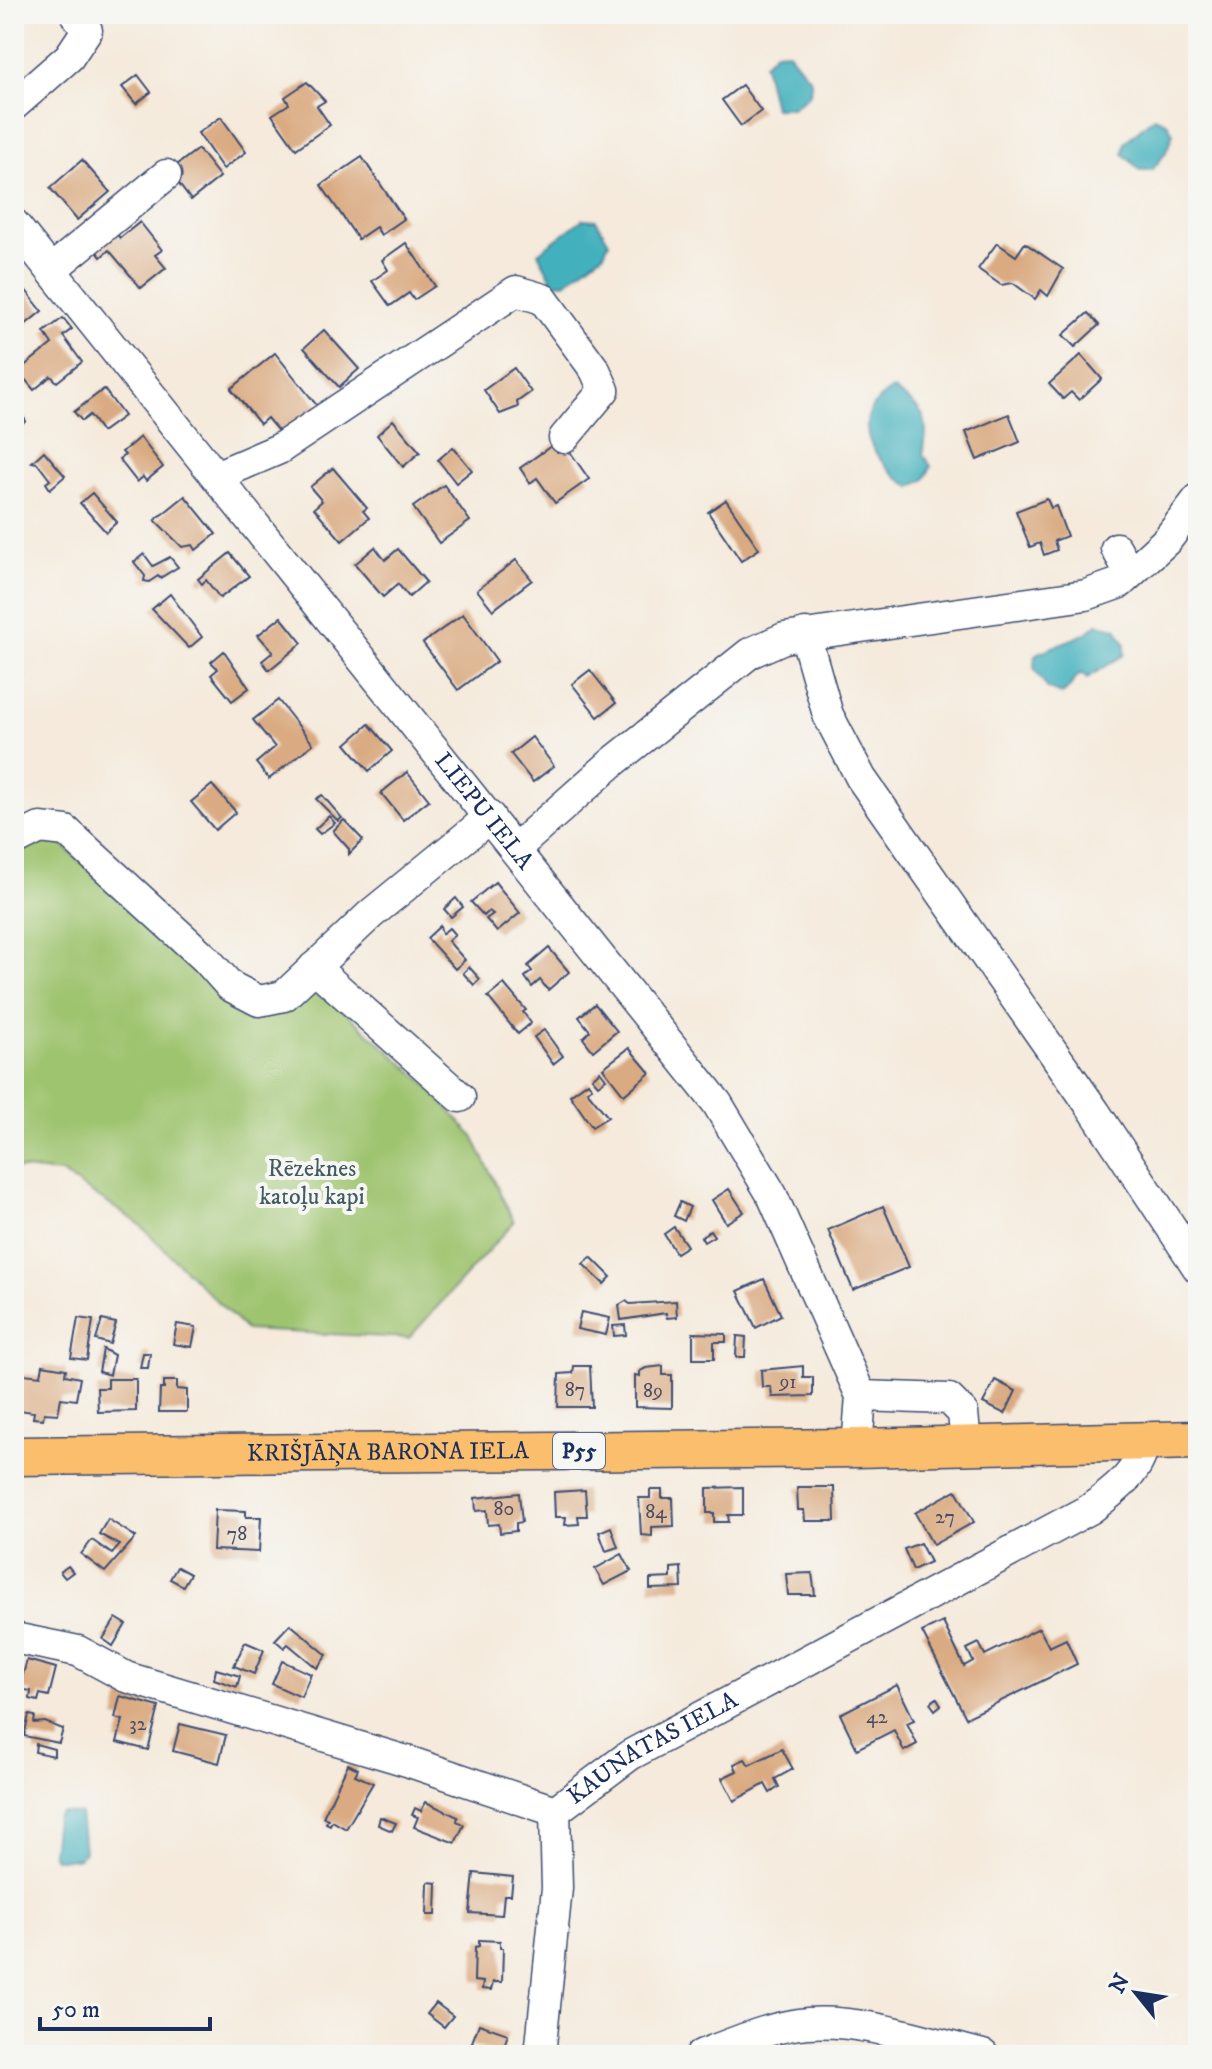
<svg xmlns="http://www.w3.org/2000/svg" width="1212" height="2069" font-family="'IM FELL DW Pica',serif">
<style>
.green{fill:#9fc46f;stroke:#5d7a66;stroke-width:2}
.water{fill:#42b1bd;stroke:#2e708e;stroke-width:2}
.building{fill:#daab82}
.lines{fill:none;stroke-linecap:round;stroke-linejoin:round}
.minor-casing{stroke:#3c4b71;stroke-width:33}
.major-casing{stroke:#3c4b71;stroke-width:41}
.minor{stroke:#fff;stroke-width:30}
.major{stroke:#fabe6d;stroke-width:38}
.labels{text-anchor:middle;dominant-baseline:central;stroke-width:8;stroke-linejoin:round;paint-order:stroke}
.number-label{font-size:20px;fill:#4b4e67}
.shield{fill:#f6f6f2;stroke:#5d6b8a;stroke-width:2}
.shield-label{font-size:22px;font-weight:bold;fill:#1b2f5e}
.street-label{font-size:24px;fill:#1b2f5e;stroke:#f6f6f2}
.park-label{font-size:24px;fill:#435c63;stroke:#f6f6f2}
</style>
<rect width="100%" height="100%" fill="#f6f6f2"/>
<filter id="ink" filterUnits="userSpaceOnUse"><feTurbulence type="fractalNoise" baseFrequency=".0125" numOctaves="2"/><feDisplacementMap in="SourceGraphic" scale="16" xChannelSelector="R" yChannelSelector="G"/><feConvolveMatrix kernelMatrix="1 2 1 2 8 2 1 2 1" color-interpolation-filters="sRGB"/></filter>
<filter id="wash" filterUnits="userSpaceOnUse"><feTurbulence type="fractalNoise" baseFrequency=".006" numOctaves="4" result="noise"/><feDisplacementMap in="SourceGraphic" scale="32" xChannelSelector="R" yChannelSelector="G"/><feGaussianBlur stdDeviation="1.8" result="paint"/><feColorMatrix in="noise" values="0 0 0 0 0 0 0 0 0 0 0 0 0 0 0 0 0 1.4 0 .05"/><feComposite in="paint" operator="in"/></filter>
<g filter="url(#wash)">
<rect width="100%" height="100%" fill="#f5eadb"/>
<path class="green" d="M56,839C97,879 141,914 184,953C206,973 224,1012 256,1017C279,1020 297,997 312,983L423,1081L473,1136L514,1222L409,1338L246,1330L138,1223L61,1173L14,1168V853Z"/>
<g class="water">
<path d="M787,51L811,80L810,94L792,108H774L764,64L775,52Z"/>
<path d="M1154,117L1167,122L1173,134L1165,154L1152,170H1140L1123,154L1125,142Z"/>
<path d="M583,219L596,220L609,242L604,253L565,283L553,282L538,253Z"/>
<path d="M893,389C925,412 930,415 923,455L931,466L925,479L911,487C874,463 843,418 893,389Z"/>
<path d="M1097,624L1116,628L1125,644L1124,655L1087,678L1082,673C1072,678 1072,688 1062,694L1048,689L1034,668L1036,654L1087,633Z"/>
<path d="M61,1813L80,1814L84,1851L78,1859H55L52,1852L56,1818Z"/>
</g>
<g id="blocks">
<g class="building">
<path d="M138,75L151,92L136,104L122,87Z"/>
<path d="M307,82L325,101L317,106L330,125L296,149L272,115L289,104L285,97Z"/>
<path d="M742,85L761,111L741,126L722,100Z"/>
<path d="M221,117L246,152L223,169L198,133Z"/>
<path d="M198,149L220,177L191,200L169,171Z"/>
<path d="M362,157L404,219L381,235L376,227L358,239L321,185Z"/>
<path d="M82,160L110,192L77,220L50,188Z"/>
<path d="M140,222L162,250L155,255L166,268L141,288L109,250L101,257L91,244L111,227L120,238Z"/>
<path d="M406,243L435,286L414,300L409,293L390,306L372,281L388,270L382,260Z"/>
<path d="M997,243L1016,256L1025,243L1063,269L1048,296L1041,290L1035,299L1013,283L1001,285L978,269Z"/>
<path d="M21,284L42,311L15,333L14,289Z"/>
<path d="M1088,313L1099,325L1075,347L1063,335Z"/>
<path d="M63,318L72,329L63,336L82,362L57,382L51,376L34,390L18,371L52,344L44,332Z"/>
<path d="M324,330L359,369L339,387L304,348Z"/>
<path d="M275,353L319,408L283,437L267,418L260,424L231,389Z"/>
<path d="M1081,355L1102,379L1079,400L1071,392L1063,399L1049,384Z"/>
<path d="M514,368L531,392L517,402L518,407L500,414L484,390Z"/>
<path d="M104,389L124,416L102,432L90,415L82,421L74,412Z"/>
<path d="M14,404L26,421L14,430Z"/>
<path d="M1009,414L1020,442L977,460L966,432Z"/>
<path d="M393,420L420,452L403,467L377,435Z"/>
<path d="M140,437L163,467L146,481L143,477L137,482L119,459L125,455L122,452Z"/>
<path d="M561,439L589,479L555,503L537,478L530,483L520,468Z"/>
<path d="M453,447L472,470L456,483L438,460Z"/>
<path d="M44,451L65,476L50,489L46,483L50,480L37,463L32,462Z"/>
<path d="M333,468L367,508L363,511L369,518L342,541L314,508L322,501L310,487Z"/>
<path d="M444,485L470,521L439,543L413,507Z"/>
<path d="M92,493L117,522L106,532L80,503Z"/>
<path d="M185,496L216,534L196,550L193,545L182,547L155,520Z"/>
<path d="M1047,499L1051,508L1056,506L1067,536L1054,541L1057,550L1044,555L1040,543L1030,547L1016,511Z"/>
<path d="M726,500L759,549L741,561L708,512Z"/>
<path d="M375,547L385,560L398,549L426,582L409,597L398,584L383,597L355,564Z"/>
<path d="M230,553L249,576L220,598L206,580L202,584L198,579Z"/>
<path d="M144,554L153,566L170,557L178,567L160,578L158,576L149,582L144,581L145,576L134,562Z"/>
<path d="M516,560L532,580L493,610L477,590Z"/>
<path d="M170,594L202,637L189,648L152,609Z"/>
<path d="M463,614L497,661L458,690L423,643Z"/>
<path d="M281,617L302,643L269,670L262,661L273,652L258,635Z"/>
<path d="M224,651L249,688L232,701L211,675L218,669L211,662Z"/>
<path d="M590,670L616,703L598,717L572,684Z"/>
<path d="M278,700L313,744L269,779L256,763L275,747L253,720Z"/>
<path d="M369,724L392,751L369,771L346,744Z"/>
<path d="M532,737L554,766L533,782L511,754Z"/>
<path d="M407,772L429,800L403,820L381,793Z"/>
<path d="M212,785L236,812L215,830L191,802Z"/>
<path d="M322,795L342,818L338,821L316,799Z"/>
<path d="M329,816L335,823L320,834L315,829Z"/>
<path d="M344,820L363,840L349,854V849L333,831Z"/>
<path d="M495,882L520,913L497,932L486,919L493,914L489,911L484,916L471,902Z"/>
<path d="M456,898L463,907L451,917L444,909Z"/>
<path d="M440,926L442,934L449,928L455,935L448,941L465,960L455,969L427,938Z"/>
<path d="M549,948L569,972L548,990L540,980L532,987L525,977L532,971L528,966Z"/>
<path d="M469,967L480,979L474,985L463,973Z"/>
<path d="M504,984L526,1010L523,1012L531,1023L518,1034L488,997Z"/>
<path d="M595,1004L617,1031L593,1051L583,1038L590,1031L579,1017Z"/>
<path d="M544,1030L563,1056L553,1064L534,1037Z"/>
<path d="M629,1048L650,1073L624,1095L603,1068Z"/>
<path d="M600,1071L606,1079L598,1085L592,1078Z"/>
<path d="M588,1082L592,1088L587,1091L608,1117L592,1127L570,1095Z"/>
<path d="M729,1189L744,1212L726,1223L712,1200Z"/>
<path d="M680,1202L690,1207L684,1221L674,1216Z"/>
<path d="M883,1206L909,1267L853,1290L828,1230Z"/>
<path d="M674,1227L687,1246L676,1253L664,1234Z"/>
<path d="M710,1230L714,1236L704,1242L701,1237Z"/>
<path d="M591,1257L611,1277L604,1284L583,1264Z"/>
<path d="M764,1279L781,1315L756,1328L738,1291Z"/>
<path d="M626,1301L630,1304L676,1301L677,1317L667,1318L666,1313L621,1320L619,1305Z"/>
<path d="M581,1312L610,1318L606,1335L577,1329Z"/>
<path d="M78,1318L93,1320L87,1360L71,1358Z"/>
<path d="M102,1320L116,1323L110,1344L96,1340Z"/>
<path d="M177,1324L196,1327L192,1347L173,1344Z"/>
<path d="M625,1325L626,1335L614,1336L613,1326Z"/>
<path d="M693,1333L726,1334V1342H714V1359H693Z"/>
<path d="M737,1336L746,1337L745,1357H736Z"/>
<path d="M103,1349L114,1355L110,1375L99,1372Z"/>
<path d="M143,1353H150L148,1368H140Z"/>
<path d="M43,1365L66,1369L65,1375L80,1378L76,1400L61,1398L58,1414L44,1413L43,1419L33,1418L34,1412L18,1410L24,1374L41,1376Z"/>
<path d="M574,1366H590L592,1407H558L559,1374L573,1373Z"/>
<path d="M663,1366V1375H672V1408L635,1407V1375L640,1376V1371L646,1368Z"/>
<path d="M803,1366V1377H813V1396L772,1397L771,1387H762L761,1370Z"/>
<path d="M108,1379H136V1411L98,1412L97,1388H108Z"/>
<path d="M995,1380L1016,1391L1005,1414L983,1403Z"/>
<path d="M164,1381H177V1389L187,1390V1412H159L160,1389H164Z"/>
<path d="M743,1487V1515H728L729,1522H714V1513H707V1488Z"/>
<path d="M797,1487H834L835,1521H805L804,1510H798Z"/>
<path d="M585,1490L587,1516H578L579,1524L565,1525L566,1517H555L554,1492Z"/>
<path d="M650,1490H662V1498H673L674,1526L652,1527V1536L641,1535L639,1498H650Z"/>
<path d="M956,1490L974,1522L933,1545L915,1513Z"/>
<path d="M519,1493L522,1522L516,1523V1531L500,1533L499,1524L488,1525L487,1510L476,1511L475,1498Z"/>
<path d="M215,1510L246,1511V1517H261L259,1552L213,1550Z"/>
<path d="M108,1519L136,1537L105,1572L81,1554L92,1540L112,1554L120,1545L99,1534Z"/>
<path d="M611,1527L618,1547L606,1551L599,1532Z"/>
<path d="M920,1543L930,1562L913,1570L904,1549Z"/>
<path d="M622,1554L631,1571L604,1585L595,1569Z"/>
<path d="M68,1566L73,1572L65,1578L60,1572Z"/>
<path d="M177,1567L190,1574L183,1586L170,1579Z"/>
<path d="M681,1567L682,1588L650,1589V1579L671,1578V1568Z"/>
<path d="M812,1573L815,1595H788L786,1574Z"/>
<path d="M116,1618L126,1624L113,1646L103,1639Z"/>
<path d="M943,1622L964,1666L973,1661L967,1649L979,1643L985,1655L1039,1628L1049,1647L1066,1639L1077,1664L966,1718L922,1632Z"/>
<path d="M290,1624L327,1655L317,1668L288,1644L284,1648L275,1640Z"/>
<path d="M245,1642L264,1650L254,1674L234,1666Z"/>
<path d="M27,1660L56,1668L49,1696L40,1694L38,1701L30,1699L31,1691L19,1689Z"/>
<path d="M282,1661L311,1674L301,1697L272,1684Z"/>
<path d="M216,1669L240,1676L237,1687L214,1679Z"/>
<path d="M897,1685L914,1720L907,1723L917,1744L904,1751L894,1730L857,1749L840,1714Z"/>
<path d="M120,1696L159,1707L148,1750L117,1742L123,1720L115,1718Z"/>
<path d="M937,1698L941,1705L935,1710L930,1703Z"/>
<path d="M29,1715L35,1716L34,1723L45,1722L63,1729L59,1743L24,1736Z"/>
<path d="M180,1724L226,1735L219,1763L173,1751Z"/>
<path d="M36,1744L54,1749V1756L35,1752Z"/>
<path d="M782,1749L793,1769L775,1779L779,1787L770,1793L765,1784L734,1801L722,1778L737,1771L734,1764L745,1759L749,1765Z"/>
<path d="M348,1764L358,1769L355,1775L373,1783L346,1829L332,1821L330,1825L326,1823L328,1819L323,1817Z"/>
<path d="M426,1802L458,1817L457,1821L464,1825L455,1843L414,1827L418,1817L412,1815L415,1808L421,1811Z"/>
<path d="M380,1817L396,1823L392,1831L378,1825Z"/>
<path d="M474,1873L513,1877L511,1895H504L502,1915L470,1913Z"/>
<path d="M428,1882L437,1883L436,1915H427Z"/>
<path d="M479,1940L500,1941V1948H503L502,1982H493L491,1990L482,1989L483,1982L474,1981L475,1947L479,1946Z"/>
<path d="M436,2003L453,2016L444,2027L427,2014Z"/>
<path d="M479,2024L508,2034L501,2055L471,2045Z"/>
<path d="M791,2046L794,2055H766Z"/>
</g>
</g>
</g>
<g filter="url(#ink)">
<use href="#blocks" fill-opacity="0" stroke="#3c4b71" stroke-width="2"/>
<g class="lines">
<g class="minor-casing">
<g id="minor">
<path d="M14,105L69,57L87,30L76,14"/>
<path id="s1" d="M14,224L717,1103L772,1195L861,1396L857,1448"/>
<path d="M51,270L166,175"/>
<path d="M216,476L279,449L516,291L543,299L595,370L604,390L564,438"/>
<path d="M1116,548L1130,573"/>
<path d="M805,634L828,715L861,778L1095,1112L1198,1268"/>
<path d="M14,841L40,828L66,831L206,959L230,986L259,1001L284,996L371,914L490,817"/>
<path d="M516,848L613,762L750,653L784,638L1086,595L1120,583L1167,540L1198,499"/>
<path d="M314,967L460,1097"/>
<path d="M861,1396L949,1399L963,1413L966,1444"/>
<path id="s2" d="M14,1638L78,1651L126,1677L410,1762L555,1811L630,1755L1090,1509C1113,1492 1143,1471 1144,1440"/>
<path d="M540,2055L557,1888L555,1811"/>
<path d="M701,2055C736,2042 771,2026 808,2023C866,2019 927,2042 983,2055"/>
</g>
</g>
<g class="major-casing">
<g id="major">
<path id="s3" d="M14,1456L857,1448L1198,1440"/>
</g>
</g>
<use href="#minor" class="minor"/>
<use href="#major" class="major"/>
</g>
</g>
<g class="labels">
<g class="number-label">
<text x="788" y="1382">91</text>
<text x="575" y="1390">87</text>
<text x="653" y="1391">89</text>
<text x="504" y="1509">80</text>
<text x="656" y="1512">84</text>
<text x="945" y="1517">27</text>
<text x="237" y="1534">78</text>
<text x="877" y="1717">42</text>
<text x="138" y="1724">32</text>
</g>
<rect class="shield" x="553" y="1433" width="52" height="36" rx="6"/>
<g class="shield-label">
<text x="579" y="1451">P55</text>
</g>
<g class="street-label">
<text stroke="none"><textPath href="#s1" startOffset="752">LIEPU IELA</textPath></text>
<text stroke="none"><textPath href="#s3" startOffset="374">KRIŠJĀŅA BARONA IELA</textPath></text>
<text stroke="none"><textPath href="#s2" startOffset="686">KAUNATAS IELA</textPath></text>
</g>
<g class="park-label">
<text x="312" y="1169">Rēzeknes<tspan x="312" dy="28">katoļu kapi</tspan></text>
</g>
</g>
<rect width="1212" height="2069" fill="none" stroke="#f6f6f2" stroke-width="48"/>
<g transform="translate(1136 1993) rotate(300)" stroke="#f6f6f2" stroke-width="6" paint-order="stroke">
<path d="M0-6L14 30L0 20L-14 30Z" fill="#1b2f5e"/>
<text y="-12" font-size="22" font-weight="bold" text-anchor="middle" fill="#1b2f5e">N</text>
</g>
<path d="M40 2017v12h170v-12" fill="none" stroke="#1b2f5e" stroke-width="4"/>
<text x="52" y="2017" font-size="24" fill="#1b2f5e" stroke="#f6f6f2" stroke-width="6" paint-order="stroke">50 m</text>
</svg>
